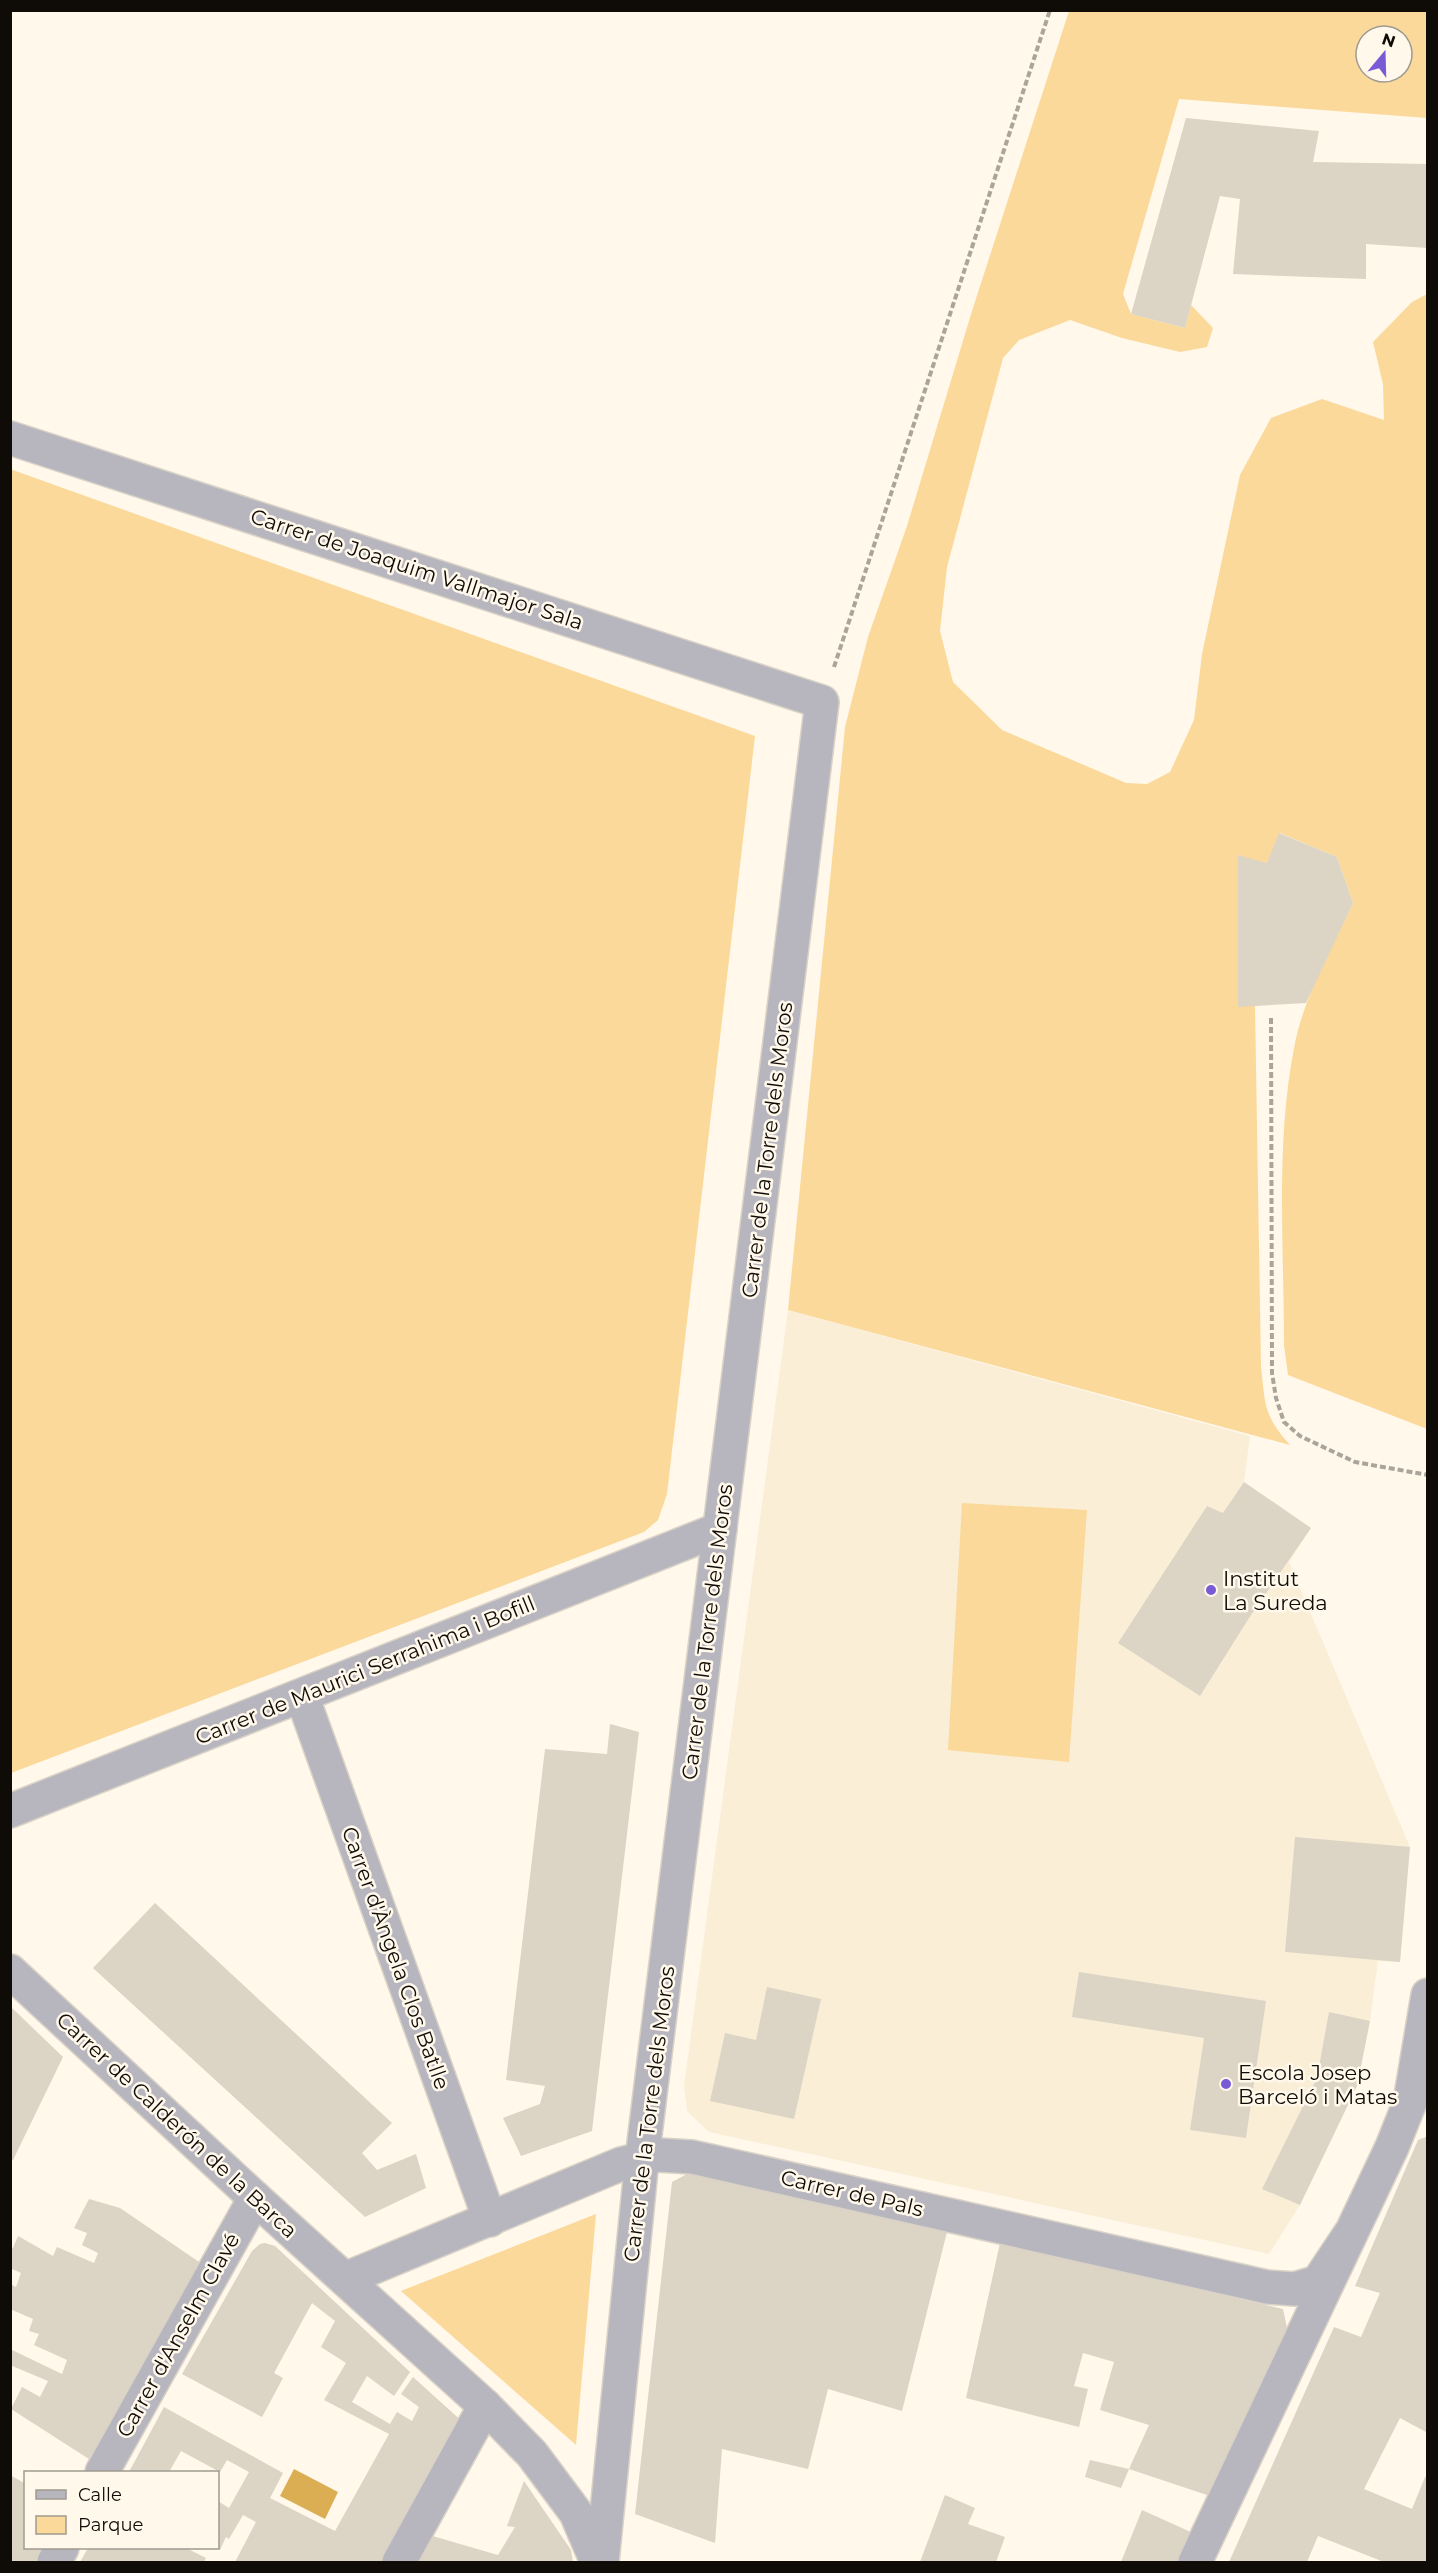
<svg xmlns="http://www.w3.org/2000/svg" width="1438" height="2573" font-family="Montserrat,sans-serif">
<style>
.built{fill:#faeed7}
.green{fill:#fbd99a;fill-rule:evenodd}
.water{fill:#dbae54}
.building{fill:#dcd4c4}
.lines{fill:none;stroke-linecap:round;stroke-linejoin:round}
.minor-casing{stroke:#d9d2c7;stroke-width:36}
.path{stroke:#aaa49a;stroke-width:4;stroke-dasharray:6 3;stroke-linecap:butt}
.minor{stroke:#b7b6be;stroke-width:33}
.poi-dot{fill:#7a5ad5;stroke:#fff8eb;stroke-width:2}
.labels{text-anchor:middle;dominant-baseline:central;stroke-width:5;stroke-linejoin:round;paint-order:stroke}
.street-label{font-size:21px;fill:#0f0c07;stroke:#fff8eb}
.poi-label{font-size:21px;fill:#0f0c07;stroke:#fff8eb;text-anchor:start}
</style>
<rect width="100%" height="100%" fill="#fff8eb"/>
<path class="built" d="M788,1310L1250,1436L1244,1482L1311,1528L1289,1562L1410,1847L1400,1962L1378,1961L1370,2021L1357,2086L1300,2205L1269,2254L709,2132L687,2111L684,2086Z"/>
<g class="green">
<path d="M1069,11H1427V118L1179,99L1123,294L1131,314L1185,328L1191,305L1213,328L1207,347L1180,352L1122,338L1070,320L1019,340L1003,358L947,567L940,631L953,682L1002,730L1126,783L1147,784L1170,772L1194,720L1202,654L1240,475L1271,418L1322,399L1384,420L1383,384L1373,342L1412,302L1427,294V1429L1288,1375L1284,1345C1284,1245 1275,1141 1295,1043C1305,994 1332,948 1353,903L1337,857L1280,833L1267,863L1238,856V1006H1255L1261,1366C1265,1405 1264,1416 1290,1445L788,1310L845,727L868,637L907,526L972,311ZM1366,36H1402V72H1366Z"/>
<path d="M10,469L755,736L667,1494L658,1520L644,1532L11,1773Z"/>
<path d="M962,1503L1087,1510L1069,1762L948,1750Z"/>
<path d="M596,2214L576,2445L401,2291Z"/>
</g>
<path class="water" d="M294,2469L338,2492L325,2519L280,2496Z"/>
<g class="building">
<path d="M1186,118L1319,131L1313,162L1428,164V248L1366,244V279L1233,274L1240,199L1220,196L1185,328L1131,314Z"/>
<path d="M1279,833L1337,857L1353,903L1306,1003L1238,1007V855L1267,863Z"/>
<path d="M1244,1482L1311,1528L1249,1618L1200,1696L1118,1643L1207,1506L1223,1513Z"/>
<path d="M610,1724L639,1732L592,2131L521,2156L503,2118L540,2104L545,2086L506,2080L545,1749L607,1754Z"/>
<path d="M1295,1837L1410,1847L1400,1962L1285,1952Z"/>
<path d="M155,1903L392,2123L362,2153L377,2170L416,2154L426,2188L365,2217L93,1968Z"/>
<path d="M1079,1972L1266,2001L1246,2138L1190,2130L1204,2038L1072,2017Z"/>
<path d="M767,1987L821,1999L794,2119L710,2101L725,2033L756,2040Z"/>
<path d="M10,2006L63,2057L13,2160L10,2159Z"/>
<path d="M1329,2012L1370,2021L1357,2086L1300,2205L1262,2189L1317,2078Z"/>
<path d="M1428,2136V2430L1426,2432L1400,2418L1364,2489L1412,2509L1425,2477L1428,2478V2562H1384L1318,2536L1307,2562H1229L1334,2327L1361,2337L1380,2293L1355,2286L1418,2140Z"/>
<path d="M691,2172L947,2232L902,2411L828,2389L808,2469L722,2449L715,2543L635,2514L672,2182Z"/>
<path d="M89,2199L120,2208L202,2264L89,2459L11,2409L22,2387L40,2397L48,2381L10,2365V2349L62,2374L67,2360L34,2345L39,2334L29,2331L33,2319L10,2309V2284L16,2287L21,2273L10,2268V2247L13,2248L18,2236L53,2256L57,2247L94,2263L98,2253L82,2245L87,2233L74,2228Z"/>
<path d="M265,2243L275,2246L410,2372L394,2396L367,2376L352,2402L390,2424L397,2412L412,2421L419,2407L401,2394L413,2377L465,2424L389,2562H235L256,2522L243,2515L229,2539L226,2537L220,2550L218,2548V2501L229,2508L249,2472L227,2460L220,2472L181,2451L169,2472H129L164,2407L283,2473L270,2498L335,2531L389,2434L324,2400L346,2363L321,2347L335,2321L312,2303L274,2373L283,2378L262,2417L182,2374L252,2251L260,2244Z"/>
<path d="M1000,2243L1283,2309L1287,2328L1210,2496L1129,2469L1149,2425L1100,2410L1114,2362L1083,2353L1074,2386L1088,2389L1079,2427L966,2398Z"/>
<path d="M1090,2460L1129,2469L1121,2488L1085,2477Z"/>
<path d="M10,2475L26,2484V2548H43L35,2562H10Z"/>
<path d="M524,2481L571,2550L573,2562H416L429,2535L498,2555L515,2527L507,2526Z"/>
<path d="M945,2495L975,2508L968,2524L1005,2537L996,2562H920Z"/>
<path d="M1142,2510L1193,2533L1179,2562H1121Z"/>
<path d="M88,2548H186L206,2558L204,2562H80Z"/>
</g>
<g class="lines">
<g class="minor-casing">
<g id="minor">
<path d="M10,438L822,702L642,2159L602,2562"/>
<path d="M302,1696L490,2220"/>
<path d="M10,1811L720,1529"/>
<path d="M10,1971L255,2198L485,2406L532,2454L576,2513L597,2562"/>
<path d="M345,2279L621,2164L658,2155L692,2157L1267,2287L1295,2289L1318,2282L1350,2234"/>
<path d="M102,2472L255,2198"/>
<path d="M54,2562L62,2548"/>
<path d="M399,2562L485,2406"/>
<path d="M1195,2562L1392,2147L1410,2102L1428,1995"/>
</g>
</g>
<g class="path">
<path d="M834,667L1050,10"/>
<path d="M1271,1018L1272,1373L1276,1398L1284,1422L1300,1436L1355,1462L1428,1475"/>
</g>
<use href="#minor" class="minor"/>
</g>
<g class="poi-dot">
<circle cx="1211" cy="1590" r="6"/>
<circle cx="1226" cy="2084" r="6"/>
</g>
<g class="labels">
<g class="street-label">
<text transform="translate(417 569) rotate(18)">Carrer de Joaquim Vallmajor Sala</text>
<text transform="translate(767 1150) rotate(-83)">Carrer de la Torre dels Moros</text>
<text transform="translate(707 1632) rotate(-83)">Carrer de la Torre dels Moros</text>
<text transform="translate(365 1670) rotate(-22)">Carrer de Maurici Serrahima i Bofill</text>
<text transform="translate(396 1958) rotate(70)">Carrer d'Àngela Clos Batlle</text>
<text transform="translate(649 2114) rotate(-83)">Carrer de la Torre dels Moros</text>
<text transform="translate(177 2125) rotate(43)">Carrer de Calderón de la Barca</text>
<text transform="translate(852 2193) rotate(13)">Carrer de Pals</text>
<text transform="translate(178 2335) rotate(-61)">Carrer d'Anselm Clavé</text>
</g>
<g class="poi-label">
<text x="1223" y="1578">Institut<tspan x="1223" dy="24">La Sureda</tspan></text>
<text x="1238" y="2072">Escola Josep<tspan x="1238" dy="24">Barceló i Matas</tspan></text>
</g>
</g>
<rect width="1438" height="2573" fill="none" stroke="#0f0c07" stroke-width="24"/>
<rect x="24" y="2471" width="195" height="78" fill="#fff8eb" stroke="#9f9a90" stroke-width="1.5"/>
<rect x="36" y="2490" width="30" height="9" fill="#b7b6be" stroke="#9f9a90" stroke-width="1.5"/>
<text x="78" y="2501" font-size="18" fill="#0f0c07">Calle</text>
<rect x="36" y="2516" width="30" height="18" fill="#fbd99a" stroke="#9f9a90" stroke-width="1.5"/>
<text x="78" y="2531" font-size="18" fill="#0f0c07">Parque</text>
<g transform="translate(1384 54) rotate(19)"><circle r="28" fill="#fff8eb" stroke="#9f9a90" stroke-width="1.5"/>
<path d="M0-4.5L10 22L0 15L-10 22Z" fill="#7a5ad5"/>
<text y="-9" font-size="16" font-weight="bold" text-anchor="middle" fill="#0f0c07">N</text>
</g>
</svg>
